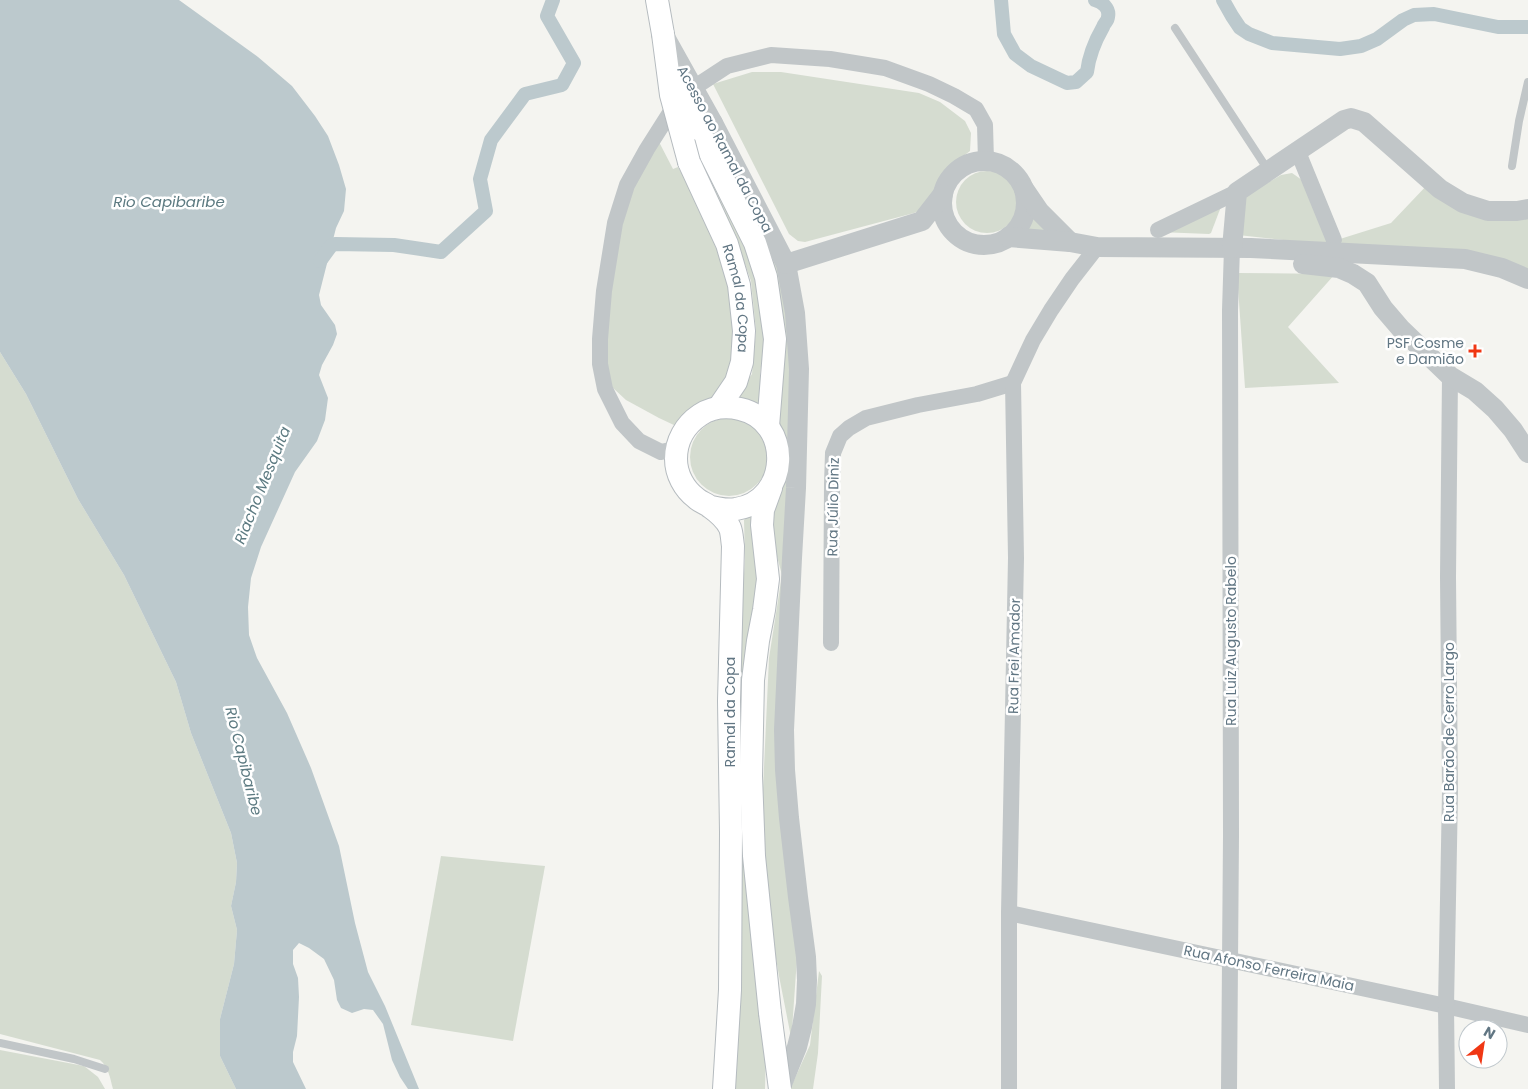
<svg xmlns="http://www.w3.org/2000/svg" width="1528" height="1089" font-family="Poppins,sans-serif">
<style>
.green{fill:#d5dcd0}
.water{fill:#bcc9cd}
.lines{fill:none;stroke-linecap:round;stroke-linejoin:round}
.canal{stroke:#bcc9cd;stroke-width:14}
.secondary-casing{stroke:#b5bbbf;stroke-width:24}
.service{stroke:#c1c6c8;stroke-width:8}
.minor{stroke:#c1c6c8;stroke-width:16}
.tertiary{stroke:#c1c6c8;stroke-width:20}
.secondary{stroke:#fff;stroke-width:22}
.secondary-bridge-casing{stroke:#b5bbbf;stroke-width:24;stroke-linecap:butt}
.tertiary-bridge{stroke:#c1c6c8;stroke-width:20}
.secondary-bridge{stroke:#fff;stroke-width:22}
.poi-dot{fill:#f03714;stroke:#fff;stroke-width:2}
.labels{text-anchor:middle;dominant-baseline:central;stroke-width:5;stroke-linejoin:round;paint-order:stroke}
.street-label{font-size:14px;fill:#617683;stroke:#fff}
.poi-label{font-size:14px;fill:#617683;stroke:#fff;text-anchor:end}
.water-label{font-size:15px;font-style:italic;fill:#5c7a81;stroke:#fff}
</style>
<rect width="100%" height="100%" fill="#f4f4f0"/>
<g class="green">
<path d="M752,72H781L919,93L940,102L965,121L971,133L970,151L944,171L929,202L923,209L914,213L805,242L798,241L789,234L713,84Z"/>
<path d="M686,132L731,210L749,250L762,306L764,348L760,373V393L758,406L737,396L752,374L756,331L751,281L737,242Z"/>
<path d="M658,140L673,169L678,167L712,227L736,308L733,369L712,398L676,426L659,418L626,400L612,387L606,366L609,298L619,235L635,181Z"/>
<circle cx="987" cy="202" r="31"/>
<path d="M1292,173L1302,180L1329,245L1238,235L1245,196L1281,175Z"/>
<path d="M1429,183L1528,216V270L1343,247L1340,239L1391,223Z"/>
<path d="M747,196L774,252L787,303L795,375L786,606L799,929L790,1059V1032L779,976L766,899L763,789L769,658L782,575L771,534L773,424L778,386Z"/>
<path d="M1027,201L1066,240L1012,236C1023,224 1026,217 1027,201Z"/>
<path d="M1222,204L1211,233L1209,234L1159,232Z"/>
<path d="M1237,273L1335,274L1288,327L1339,383L1245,388Z"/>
<path d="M0,352L26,394L78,499L124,575L176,682L191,733L231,833L237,863L236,882L231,906L237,930L234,964L220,1019V1056L236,1089H113C110,1078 109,1068 100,1060L0,1034Z"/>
<circle cx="729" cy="457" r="39"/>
<path d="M750,514L761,557L754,625L766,1049L765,1089H735L740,630L745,560L744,520Z"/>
<path d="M441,856L545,866L513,1041L411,1025Z"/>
<path d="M819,971L822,976L818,1053L813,1089H790L810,1045Z"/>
<path d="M0,1050L84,1066L98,1077L105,1089H0Z"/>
</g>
<path class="water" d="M0,0H179L258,57L292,86L315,116L328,136L339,165L346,189L344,211L336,228L319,295L321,305L335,325L337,334L333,345L322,365L319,375L328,398L325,420L317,441L295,472L261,547L251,578L248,607L249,635L257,658L287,713L311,768L339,846L355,923L368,972L385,1006L419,1089H408L400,1077L392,1060L383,1024L373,1010L364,1009L352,1013L341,1008L337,1000L334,980L324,959L309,948L299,943L293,950V964L298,978L299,997L297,1036L293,1052V1062L306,1089H236L220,1056V1019L234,964L237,930L231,906L236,882L237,863L231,833L191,733L176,682L124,575L78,499L26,394L0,352Z"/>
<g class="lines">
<g class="canal">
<path d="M1001,0L1004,34L1015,54L1031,66L1067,83L1076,82L1087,72C1089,55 1095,41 1103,27C1104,23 1108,21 1108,17C1110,8 1102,2 1095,0"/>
<path d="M1223,0L1232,16L1240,28L1249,34L1272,43L1340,49L1361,46L1377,39L1403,20L1414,15L1434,14L1498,27H1528"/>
<path d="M320,261L331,246L335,244L394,245L441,252L486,211L480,179L491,140L525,94L562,85L574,63L547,16L553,0"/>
</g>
<g class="secondary-casing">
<g id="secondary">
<path d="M657,0L663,34"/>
<path d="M698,129L755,243L766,277L775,339L768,426"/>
<path id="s1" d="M689,162L727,244L739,285L744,331L742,362L736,382L719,407"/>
<path d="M710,507C719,508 727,511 736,509C790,501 793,421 740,409C727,406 712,407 700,415C685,425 676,441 676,459C676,474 684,489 696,498C700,502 705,503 709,506C716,511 726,519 730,528C732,533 732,540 733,546L729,701L731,832L730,990L724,1089"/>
<path d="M770,1013L754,856L751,776L753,680L758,641L764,610L768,579L762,525L763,510L771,488"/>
</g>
</g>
<g class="service">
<path d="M1175,28L1268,170"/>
<path d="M1512,166L1519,121L1528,82"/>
<path d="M0,1043L74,1059L105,1069"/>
</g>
<g class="minor">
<path d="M1298,152L1334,240"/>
<path d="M1158,230L1237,192"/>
<path d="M677,445L670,450L661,452L639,441L622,423L605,389L600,364V339L604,291L615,223L627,185L647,149L673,108L698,85L727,66L771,55L830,59L885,68L929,84L954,96L976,109L985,125L986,161"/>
<path d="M831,643L832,484L833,453L840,436L849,428L866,418L918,405L977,394L1013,383"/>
<path d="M1009,913L1446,1006L1528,1025"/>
<path d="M1009,1089V913L1016,558L1013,383L1033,340L1051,310L1072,279L1097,247"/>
<path d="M1229,1089L1231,836L1230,310L1232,248"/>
<path d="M1447,1089L1446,1006L1450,792L1448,577L1450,376"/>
</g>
<g class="tertiary">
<path d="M713,123L786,264L795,313L799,369L796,488L792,558L784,730L785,770L789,818L798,897L806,957L807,980L806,1004L802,1027L797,1047L780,1089"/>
<circle cx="984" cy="203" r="42"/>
<path d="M1024,189L1039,211L1070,242"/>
<path d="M1008,237L1070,242L1097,247L1251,248L1465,259L1502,268L1528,279"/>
<path d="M1232,248L1237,192L1344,120L1351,118L1364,122L1440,189L1463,203L1488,211H1517L1528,209"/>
<path d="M786,264L922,221L943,194"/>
<path d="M1303,264L1339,268L1353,274L1367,283L1383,308L1401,329L1450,376L1475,391L1495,409L1513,430L1528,453"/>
</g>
<use href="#secondary" class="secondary"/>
<g class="secondary-bridge-casing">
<g id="secondary-bridge">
<path d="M663,34L671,95L689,162"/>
<path d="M682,87L698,129"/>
<path d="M770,1013L780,1089"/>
</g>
</g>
<path class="tertiary-bridge" d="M665,37L713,123"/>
<use href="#secondary-bridge" class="secondary-bridge"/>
</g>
<path class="poi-dot" d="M1472.5 343.5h5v5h5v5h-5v5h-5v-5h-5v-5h5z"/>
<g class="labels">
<g class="street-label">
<text transform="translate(725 149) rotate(62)">Acesso ao Ramal da Copa</text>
<text stroke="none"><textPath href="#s1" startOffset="146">Ramal da Copa</textPath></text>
<text transform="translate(833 507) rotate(-89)">Rua Júlio Diniz</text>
<text transform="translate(1231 641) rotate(-90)">Rua Luiz Augusto Rabelo</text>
<text transform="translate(1014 656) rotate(-89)">Rua Frei Amador</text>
<text transform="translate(730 712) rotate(-90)">Ramal da Copa</text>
<text transform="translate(1449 732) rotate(-90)">Rua Barão de Cerro Largo</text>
<text transform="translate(1269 968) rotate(12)">Rua Afonso Ferreira Maia</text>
</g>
<g class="poi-label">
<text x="1464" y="343">PSF Cosme<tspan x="1464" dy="16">e Damião</tspan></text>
</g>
<g class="water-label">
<text x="169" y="201">Rio Capibaribe</text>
<text transform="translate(262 485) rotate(-68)">Riacho Mesquita</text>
<text transform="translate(244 761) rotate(76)">Rio Capibaribe</text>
</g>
</g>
<g transform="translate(1483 1044) rotate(30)"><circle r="24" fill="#ffffff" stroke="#c0c8cd"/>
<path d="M0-4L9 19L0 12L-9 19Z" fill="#f03714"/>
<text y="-8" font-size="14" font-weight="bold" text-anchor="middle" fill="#617683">N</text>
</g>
</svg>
